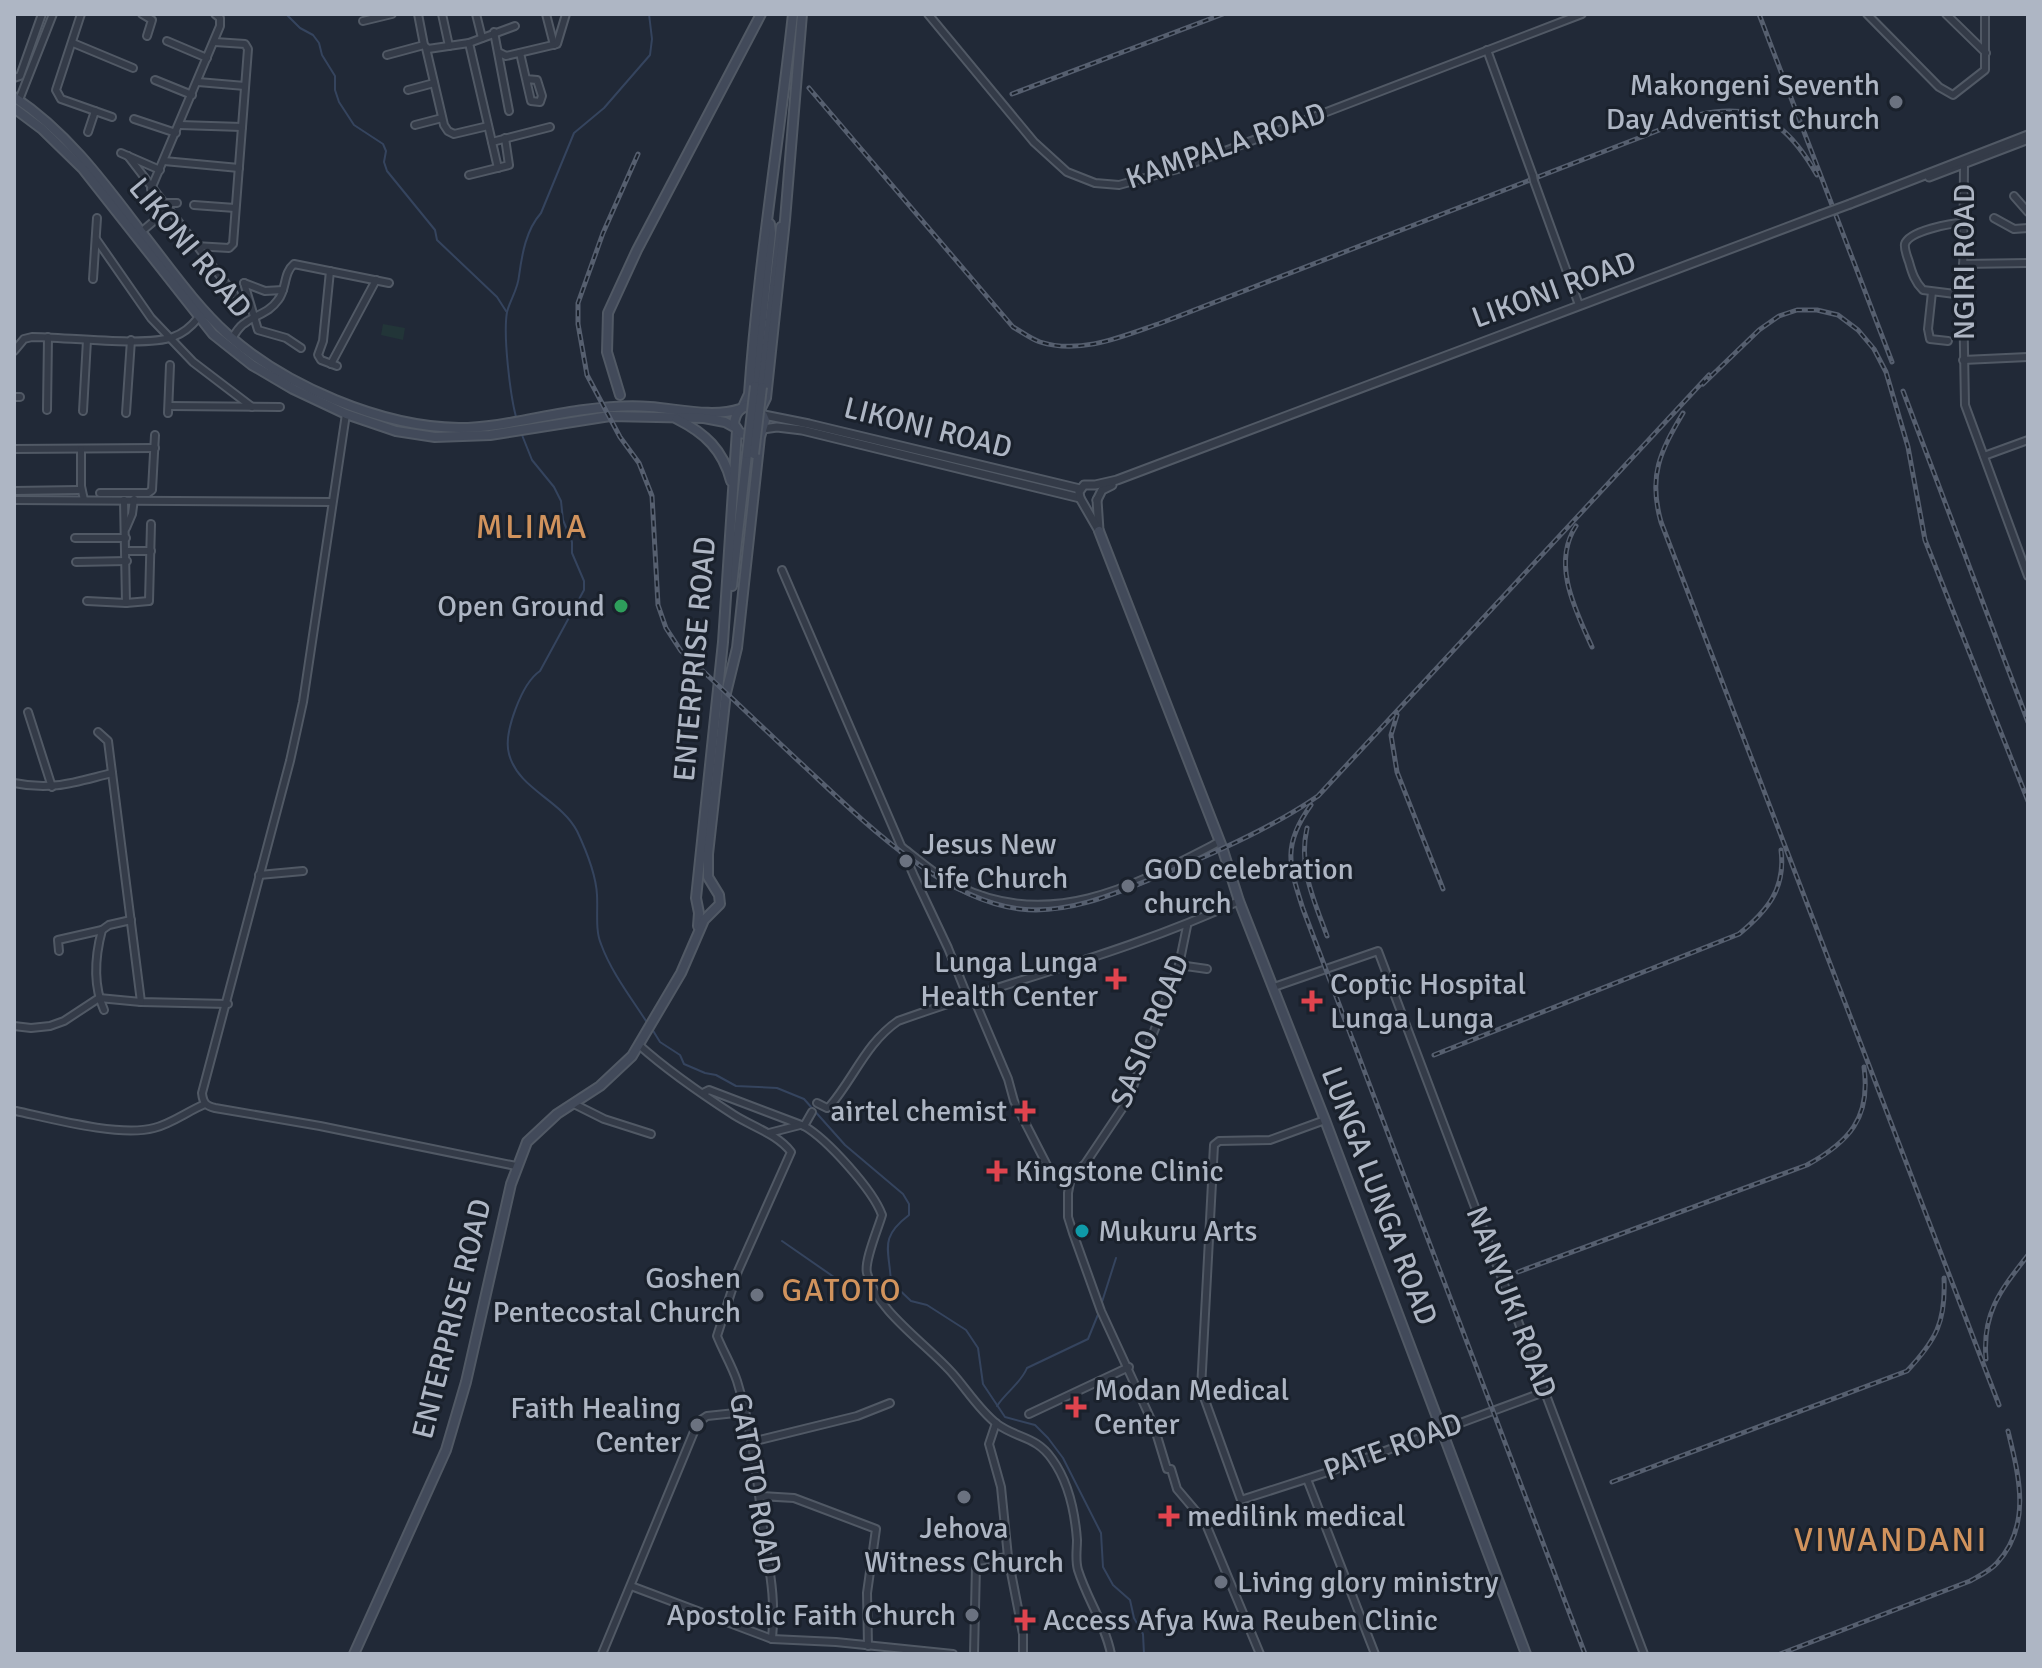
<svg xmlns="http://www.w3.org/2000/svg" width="2042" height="1668" font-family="Signika,sans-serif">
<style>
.green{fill:#223538}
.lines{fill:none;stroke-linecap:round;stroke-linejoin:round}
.stream{stroke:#35445e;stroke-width:2}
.minor-casing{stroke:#515965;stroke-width:10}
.tertiary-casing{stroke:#515965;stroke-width:11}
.secondary-casing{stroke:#515965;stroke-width:12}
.minor{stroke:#343b48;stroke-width:6}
.tertiary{stroke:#343b48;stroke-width:7}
.secondary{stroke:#424a5a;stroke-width:8}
.rail-casing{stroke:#565f6f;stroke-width:5}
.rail{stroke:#1a212c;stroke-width:2;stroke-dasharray:6;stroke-linecap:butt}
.minor-bridge-casing{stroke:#515965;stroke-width:10;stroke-linecap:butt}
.tertiary-bridge-casing{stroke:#515965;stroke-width:11;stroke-linecap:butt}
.secondary-bridge-casing{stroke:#515965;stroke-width:12;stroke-linecap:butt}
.minor-bridge{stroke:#343b48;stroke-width:6}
.tertiary-bridge{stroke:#343b48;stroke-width:7}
.secondary-bridge{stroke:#424a5a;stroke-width:8}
.worship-dot{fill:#6b7280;stroke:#1a212c;stroke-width:3}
.leisure-dot{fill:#2e9e5b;stroke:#1a212c;stroke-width:3}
.health-dot{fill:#e0444e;stroke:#1a212c;stroke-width:3}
.culture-dot{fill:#0f9aa8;stroke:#1a212c;stroke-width:3}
.labels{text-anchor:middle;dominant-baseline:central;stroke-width:6;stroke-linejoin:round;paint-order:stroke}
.poi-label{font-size:30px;fill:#aeb6c4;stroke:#1a212c;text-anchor:start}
.street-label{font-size:30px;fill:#aeb6c4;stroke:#1a212c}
.neighbourhood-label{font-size:32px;letter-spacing:2px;fill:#d1935d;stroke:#1a212c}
.quarter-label{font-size:34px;letter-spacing:2px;fill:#d1935d;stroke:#1a212c}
</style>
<rect width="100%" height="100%" fill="#212937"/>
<path class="green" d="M383,324L405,328L403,340L381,335Z"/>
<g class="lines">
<g class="stream">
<path d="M286,14L300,28L313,35L319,43L322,55L335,76V90L339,102L354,125L383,144L386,151L384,162L387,171L435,230L437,240L497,297L506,311"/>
<path d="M516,417C510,394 503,335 507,312C510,300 518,289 519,276C522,254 526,230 541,213L574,133L604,108L650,55L652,39L649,14"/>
<path d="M522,435L532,460L554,487L561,501L563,520L572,542V553L584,581V590L540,671C522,683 503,733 509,754C518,789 561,800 577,831C586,850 596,874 597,895C598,911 595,930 601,944C611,972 632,999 648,1024"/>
<path d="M652,1029L660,1042L680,1055L684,1064L705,1073L716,1075L736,1086L777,1088L804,1099L845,1145L903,1194L909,1204V1215C879,1238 889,1248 891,1282L911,1301L927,1305L966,1330L978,1348L983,1384L1005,1417L1035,1425L1048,1438L1063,1458L1101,1533L1103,1567L1113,1585L1130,1600L1134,1618L1143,1634L1144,1654"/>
<path d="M782,1241L844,1284"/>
<path d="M1102,1302L1116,1258"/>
<path d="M997,1406C1006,1392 1021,1383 1027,1368L1088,1339L1099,1312"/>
</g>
<g class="minor-casing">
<g id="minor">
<path d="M81,14L56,90L61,99L112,117"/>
<path d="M142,14L152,20L147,36"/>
<path d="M418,14L424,45L428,49L469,43L515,26"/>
<path d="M442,14L449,46"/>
<path d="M476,14L482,38"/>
<path d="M546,14L554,45"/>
<path d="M928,14L1034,142L1067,172L1095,183L1119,185L1178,169L1582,14"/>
<path d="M1867,14L1939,87L1953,95L1985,70V14"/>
<path d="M1946,14L1986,53"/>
<path d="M363,21L392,14"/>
<path d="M494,32L509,111"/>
<path d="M167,41L207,58"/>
<path d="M73,43L133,68"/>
<path d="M469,43L498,168"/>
<path d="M426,48L444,125L448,131L454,134L488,126"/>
<path d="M1487,50L1533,176"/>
<path d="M500,53L506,56L557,44L566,14"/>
<path d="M520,53L531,101L540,102L542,96L537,80L526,79"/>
<path d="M387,55L424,45"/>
<path d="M14,78L20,76L42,14"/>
<path d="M155,80L192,95"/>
<path d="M198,82L245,86"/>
<path d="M408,90L434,83"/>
<path d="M19,100L53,14"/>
<path d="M134,119L176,133"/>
<path d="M180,125L242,127"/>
<path d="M415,125L442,118"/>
<path d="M88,132L95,111"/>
<path d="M492,142L550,127"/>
<path d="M121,153L160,170"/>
<path d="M128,156L234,294"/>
<path d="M164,161L239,168"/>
<path d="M1964,164L1963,295L1965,405L2028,576"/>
<path d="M469,175L509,165L505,138"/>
<path d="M1534,181L1579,305"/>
<path d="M151,189L220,26V18L215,14"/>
<path d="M2014,196L2028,212"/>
<path d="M162,203H177"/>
<path d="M194,205L235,208"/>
<path d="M1994,218L2014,229L2028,228"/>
<path d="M141,232L167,210"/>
<path d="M96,239L151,318L193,362L252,407"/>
<path d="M195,246L229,248L233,244L248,49L245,44L215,42"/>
<path d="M1963,264L2028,263"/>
<path d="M330,271L323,341L318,355L321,360L337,366"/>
<path d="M93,279L97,218"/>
<path d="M244,283L258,330L286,338L301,348"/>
<path d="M244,283L265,291L283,290"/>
<path d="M1932,292L1928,329L1930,339L1948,341"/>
<path d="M1963,295L1923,290C1915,282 1912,273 1909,262C1907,256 1904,249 1905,244C1909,231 1951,223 1963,223"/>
<path d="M232,338C236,333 239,326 245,323C257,314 269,313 278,300C287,289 283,273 294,264L389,283"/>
<path d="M14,351L24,339L32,337C65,337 146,347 173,337C184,333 191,327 198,318"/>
<path d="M1963,360L2028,357"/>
<path d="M331,364L376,280"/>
<path d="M14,397H20"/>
<path d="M169,406L280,407"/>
<path d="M47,410L48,337"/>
<path d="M83,411L87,340"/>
<path d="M126,413L131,340"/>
<path d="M168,413L170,365"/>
<path d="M346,414L303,702L290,761L202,1093C203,1103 206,1106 215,1108L320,1126L516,1166"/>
<path d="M14,449L155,448"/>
<path d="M81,449V486L84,500"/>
<path d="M1984,456L2028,440"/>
<path d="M14,491L78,490"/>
<path d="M100,493H148L152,490L155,435"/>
<path d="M14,500L332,502"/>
<path d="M124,500L126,603"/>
<path d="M126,528L132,514L134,499"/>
<path d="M75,538H126"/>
<path d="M127,551H151"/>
<path d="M76,562L127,561"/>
<path d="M782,570L914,876L948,948L968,998"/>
<path d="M87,601L126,603L149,601L151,524"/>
<path d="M28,712L52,787"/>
<path d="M98,732L108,741L141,1002L228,1004"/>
<path d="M14,783C53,791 75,782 112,773"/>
<path d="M903,848C921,862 938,877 958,886C1051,932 1136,885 1219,842"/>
<path d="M259,875L303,871"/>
<path d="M1187,926L1179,965L1128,1100L1085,1164L1071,1177L1068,1193V1217L1073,1233L1101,1311L1154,1426L1167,1469H1171L1177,1489L1205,1522L1260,1654"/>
<path d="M59,951L58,940L102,930"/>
<path d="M1179,965L1207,969"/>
<path d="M1274,987L1378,951L1644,1654"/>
<path d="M975,996L974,999L1008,1079L1014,1101L1051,1173L1071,1177"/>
<path d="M104,1010C93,985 95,956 102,930L109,925L131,920"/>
<path d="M14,1026L31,1028L50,1026L64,1021L99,998L141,1002"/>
<path d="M639,1045C669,1072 700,1093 734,1115C753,1127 777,1134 791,1152L738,1271L717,1336C723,1351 732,1366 737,1381C752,1429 757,1478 763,1528C769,1570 776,1594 772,1639"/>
<path d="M703,1093L709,1090L804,1126C827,1139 873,1190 882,1215C878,1229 864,1261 867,1273C876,1311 928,1345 953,1374C967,1390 980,1411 997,1424C1018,1439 1036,1436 1052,1459C1068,1481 1075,1513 1077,1540C1077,1550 1075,1560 1078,1570C1087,1599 1105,1624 1111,1654"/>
<path d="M817,1103L827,1108L830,1106C854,1078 866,1043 898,1021C1012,980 1129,952 1239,901"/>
<path d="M574,1104L604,1119L651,1134"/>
<path d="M16,1111C53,1119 119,1137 154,1128C171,1124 188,1111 205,1104"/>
<path d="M1325,1120L1270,1140L1219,1141L1214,1145L1201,1389L1241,1500L1331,1471L1544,1392"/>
<path d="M804,1126L812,1112"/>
<path d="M769,1133L800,1125"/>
<path d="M1029,1414L1129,1367"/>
<path d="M996,1423L989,1444L1001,1487L1008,1557L1023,1634V1654"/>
<path d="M751,1442L857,1416L890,1403"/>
<path d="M1307,1479L1375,1654"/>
<path d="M760,1496L794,1498L876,1529L867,1593L868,1646"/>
<path d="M631,1586L772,1639L836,1642L953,1654"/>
<path d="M602,1654L698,1422L707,1416L745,1412"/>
<path d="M974,1654L976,1565L977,1561L1008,1557"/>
</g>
</g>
<g class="tertiary-casing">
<g id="tertiary">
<path d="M1929,177L2026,140"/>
<path d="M1850,204L2028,135"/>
<path d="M764,415L809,424L1080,489"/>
<path d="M763,429L777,427L802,430L1080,498"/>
<path d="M1097,500L1102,490L1112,485"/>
<path d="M1097,500L1099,530"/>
<path d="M1099,531L1080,498L1079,492L1084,485H1095L1117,480L1820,215"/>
</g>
</g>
<g class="secondary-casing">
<g id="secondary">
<path d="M14,97C67,132 104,183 142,233C169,267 195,305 227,334C285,386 381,427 459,428C500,428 543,415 584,410C606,407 628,405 650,407C678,409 713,418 740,409"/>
<path d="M14,108L42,129L83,169L213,334L252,365L293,389L346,414L396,431L435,437L490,435L610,416L704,418L725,422L736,428"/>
<path d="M755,386L771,233L770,224"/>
<path d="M762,387L781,227"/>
<path d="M620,395L607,352L608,313L637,250L761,14"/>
<path d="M743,407L749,394C758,267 779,141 793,14"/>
<path d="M760,410L766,398L785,220L802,14"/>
<path d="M677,419C705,433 723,450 731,481"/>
<path d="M1099,531L1222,847L1239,901L1325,1120L1526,1654"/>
<path d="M732,586L747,454"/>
<path d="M698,926L699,913L696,898L723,642L737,430"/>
<path d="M354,1654L446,1450L466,1382L511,1184L527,1142L557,1114L600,1086L632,1056L681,973L704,920L720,904L719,895L708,877V854L726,693L737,648L760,437L765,420C758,400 736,402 734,424L740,433L754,436L762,431"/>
</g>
</g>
<use href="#minor" class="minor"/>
<use href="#tertiary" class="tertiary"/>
<use href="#secondary" class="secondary"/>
<g class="rail-casing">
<g id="rail">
<path d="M1759,14L1892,362"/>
<path d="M809,88L1013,327C1022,332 1031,339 1040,342C1081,355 1123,336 1161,323L1698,115C1758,101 1788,124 1817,175"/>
<path d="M1012,94L1223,14"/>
<path d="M638,154L603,233L578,303V324L587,375L620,437L639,463L652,496L658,605L666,628L681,651C723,689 764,729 805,767C861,819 942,900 1020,909C1071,915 1121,891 1166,873C1215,853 1275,826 1318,796L1709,375"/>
<path d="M1703,384L1759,330L1779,316L1797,310H1817L1838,315L1858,330L1874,349L1886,372L1908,447L1925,540L2028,801"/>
<path d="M1903,391L2028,722"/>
<path d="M1683,413C1660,452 1648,476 1661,522L1999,1405"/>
<path d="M1576,526C1551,564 1576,611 1592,647"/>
<path d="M1397,715L1391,735L1397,772L1443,889"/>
<path d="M1311,805C1282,845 1289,865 1303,909L1585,1654"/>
<path d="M1307,828C1298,867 1314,900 1327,936"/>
<path d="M1434,1055L1739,934C1767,911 1786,889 1781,850"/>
<path d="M1518,1272L1807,1165C1849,1142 1871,1118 1864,1067"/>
<path d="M1986,1359C1982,1312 2001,1290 2028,1255"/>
<path d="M1612,1482L1907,1371C1936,1340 1946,1322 1944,1278"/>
<path d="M1780,1654L1970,1581C1979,1576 1990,1571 1997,1563C2032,1525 2019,1476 2008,1431"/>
</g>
</g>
<use href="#rail" class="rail"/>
<g class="minor-bridge-casing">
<path id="minor-bridge" d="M1533,176L1534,181"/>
</g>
<g class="tertiary-bridge-casing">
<path id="tertiary-bridge" d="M1820,215L1850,204"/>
</g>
<g class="secondary-bridge-casing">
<g id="secondary-bridge">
<path d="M747,454L755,386"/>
<path d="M754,454L762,387"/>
</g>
</g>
<use href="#minor-bridge" class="minor-bridge"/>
<use href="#tertiary-bridge" class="tertiary-bridge"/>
<use href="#secondary-bridge" class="secondary-bridge"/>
</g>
<g class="worship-dot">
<circle cx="1896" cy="102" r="8"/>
<circle cx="906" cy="861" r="8"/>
<circle cx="1128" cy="886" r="8"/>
<circle cx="757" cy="1295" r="8"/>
<circle cx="697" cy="1425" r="8"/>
<circle cx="964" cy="1497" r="8"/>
<circle cx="1221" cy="1582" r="8"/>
<circle cx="972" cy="1615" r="8"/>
</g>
<circle class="leisure-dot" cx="621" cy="606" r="8"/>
<g class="health-dot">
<path d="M1112 967h8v8h8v8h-8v8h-8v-8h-8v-8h8z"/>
<path d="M1308 989h8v8h8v8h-8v8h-8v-8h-8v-8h8z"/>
<path d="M1021 1099h8v8h8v8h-8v8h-8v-8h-8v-8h8z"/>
<path d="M993 1159h8v8h8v8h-8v8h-8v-8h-8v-8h8z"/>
<path d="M1072 1395h8v8h8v8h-8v8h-8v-8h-8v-8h8z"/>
<path d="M1165 1504h8v8h8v8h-8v8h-8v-8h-8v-8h8z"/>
<path d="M1021 1608h8v8h8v8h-8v8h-8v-8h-8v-8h8z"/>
</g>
<circle class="culture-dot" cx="1082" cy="1231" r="8"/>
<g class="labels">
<g class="poi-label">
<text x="1880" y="85" text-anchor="end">Makongeni Seventh<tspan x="1880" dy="34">Day Adventist Church</tspan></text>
<text x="605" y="606" text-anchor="end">Open Ground</text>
<text x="922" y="844">Jesus New<tspan x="922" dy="34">Life Church</tspan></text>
<text x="1144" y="869">GOD celebration<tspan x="1144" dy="34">church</tspan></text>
<text x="1098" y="962" text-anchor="end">Lunga Lunga<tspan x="1098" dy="34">Health Center</tspan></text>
<text x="1330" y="984">Coptic Hospital<tspan x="1330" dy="34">Lunga Lunga</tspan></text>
<text x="1007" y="1111" text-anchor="end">airtel chemist</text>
<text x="1015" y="1171">Kingstone Clinic</text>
<text x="1098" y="1231">Mukuru Arts</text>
<text x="741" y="1278" text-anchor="end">Goshen<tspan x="741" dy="34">Pentecostal Church</tspan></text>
<text x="1094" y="1390">Modan Medical<tspan x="1094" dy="34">Center</tspan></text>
<text x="681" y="1408" text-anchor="end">Faith Healing<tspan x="681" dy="34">Center</tspan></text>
<text x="1187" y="1516">medilink medical</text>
<text x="964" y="1528" text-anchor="middle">Jehova<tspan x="964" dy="34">Witness Church</tspan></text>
<text x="1237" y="1582">Living glory ministry</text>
<text x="956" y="1615" text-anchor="end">Apostolic Faith Church</text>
<text x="1043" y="1620">Access Afya Kwa Reuben Clinic</text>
</g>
<g class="street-label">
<text transform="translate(1226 146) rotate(-19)">KAMPALA ROAD</text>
<text transform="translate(190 248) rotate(50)">LIKONI ROAD</text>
<text transform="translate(1964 262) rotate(-90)">NGIRI ROAD</text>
<text transform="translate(1554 290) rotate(-20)">LIKONI ROAD</text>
<text transform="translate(928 428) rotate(14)">LIKONI ROAD</text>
<text transform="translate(695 659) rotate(-85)">ENTERPRISE ROAD</text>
<text transform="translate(1150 1031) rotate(-68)">SASIO ROAD</text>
<text transform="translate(1379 1196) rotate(69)">LUNGA LUNGA ROAD</text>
<text transform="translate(1511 1302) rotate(69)">NANYUKI ROAD</text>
<text transform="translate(452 1319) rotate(-76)">ENTERPRISE ROAD</text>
<text transform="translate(1393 1447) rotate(-20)">PATE ROAD</text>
<text transform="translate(755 1484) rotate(80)">GATOTO ROAD</text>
</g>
<g class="neighbourhood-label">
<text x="842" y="1290">GATOTO</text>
</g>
<g class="quarter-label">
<text x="532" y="527">MLIMA</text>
<text x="1891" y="1540">VIWANDANI</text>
</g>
</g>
<rect width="2042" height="1668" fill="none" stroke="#aeb6c4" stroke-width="32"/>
</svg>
